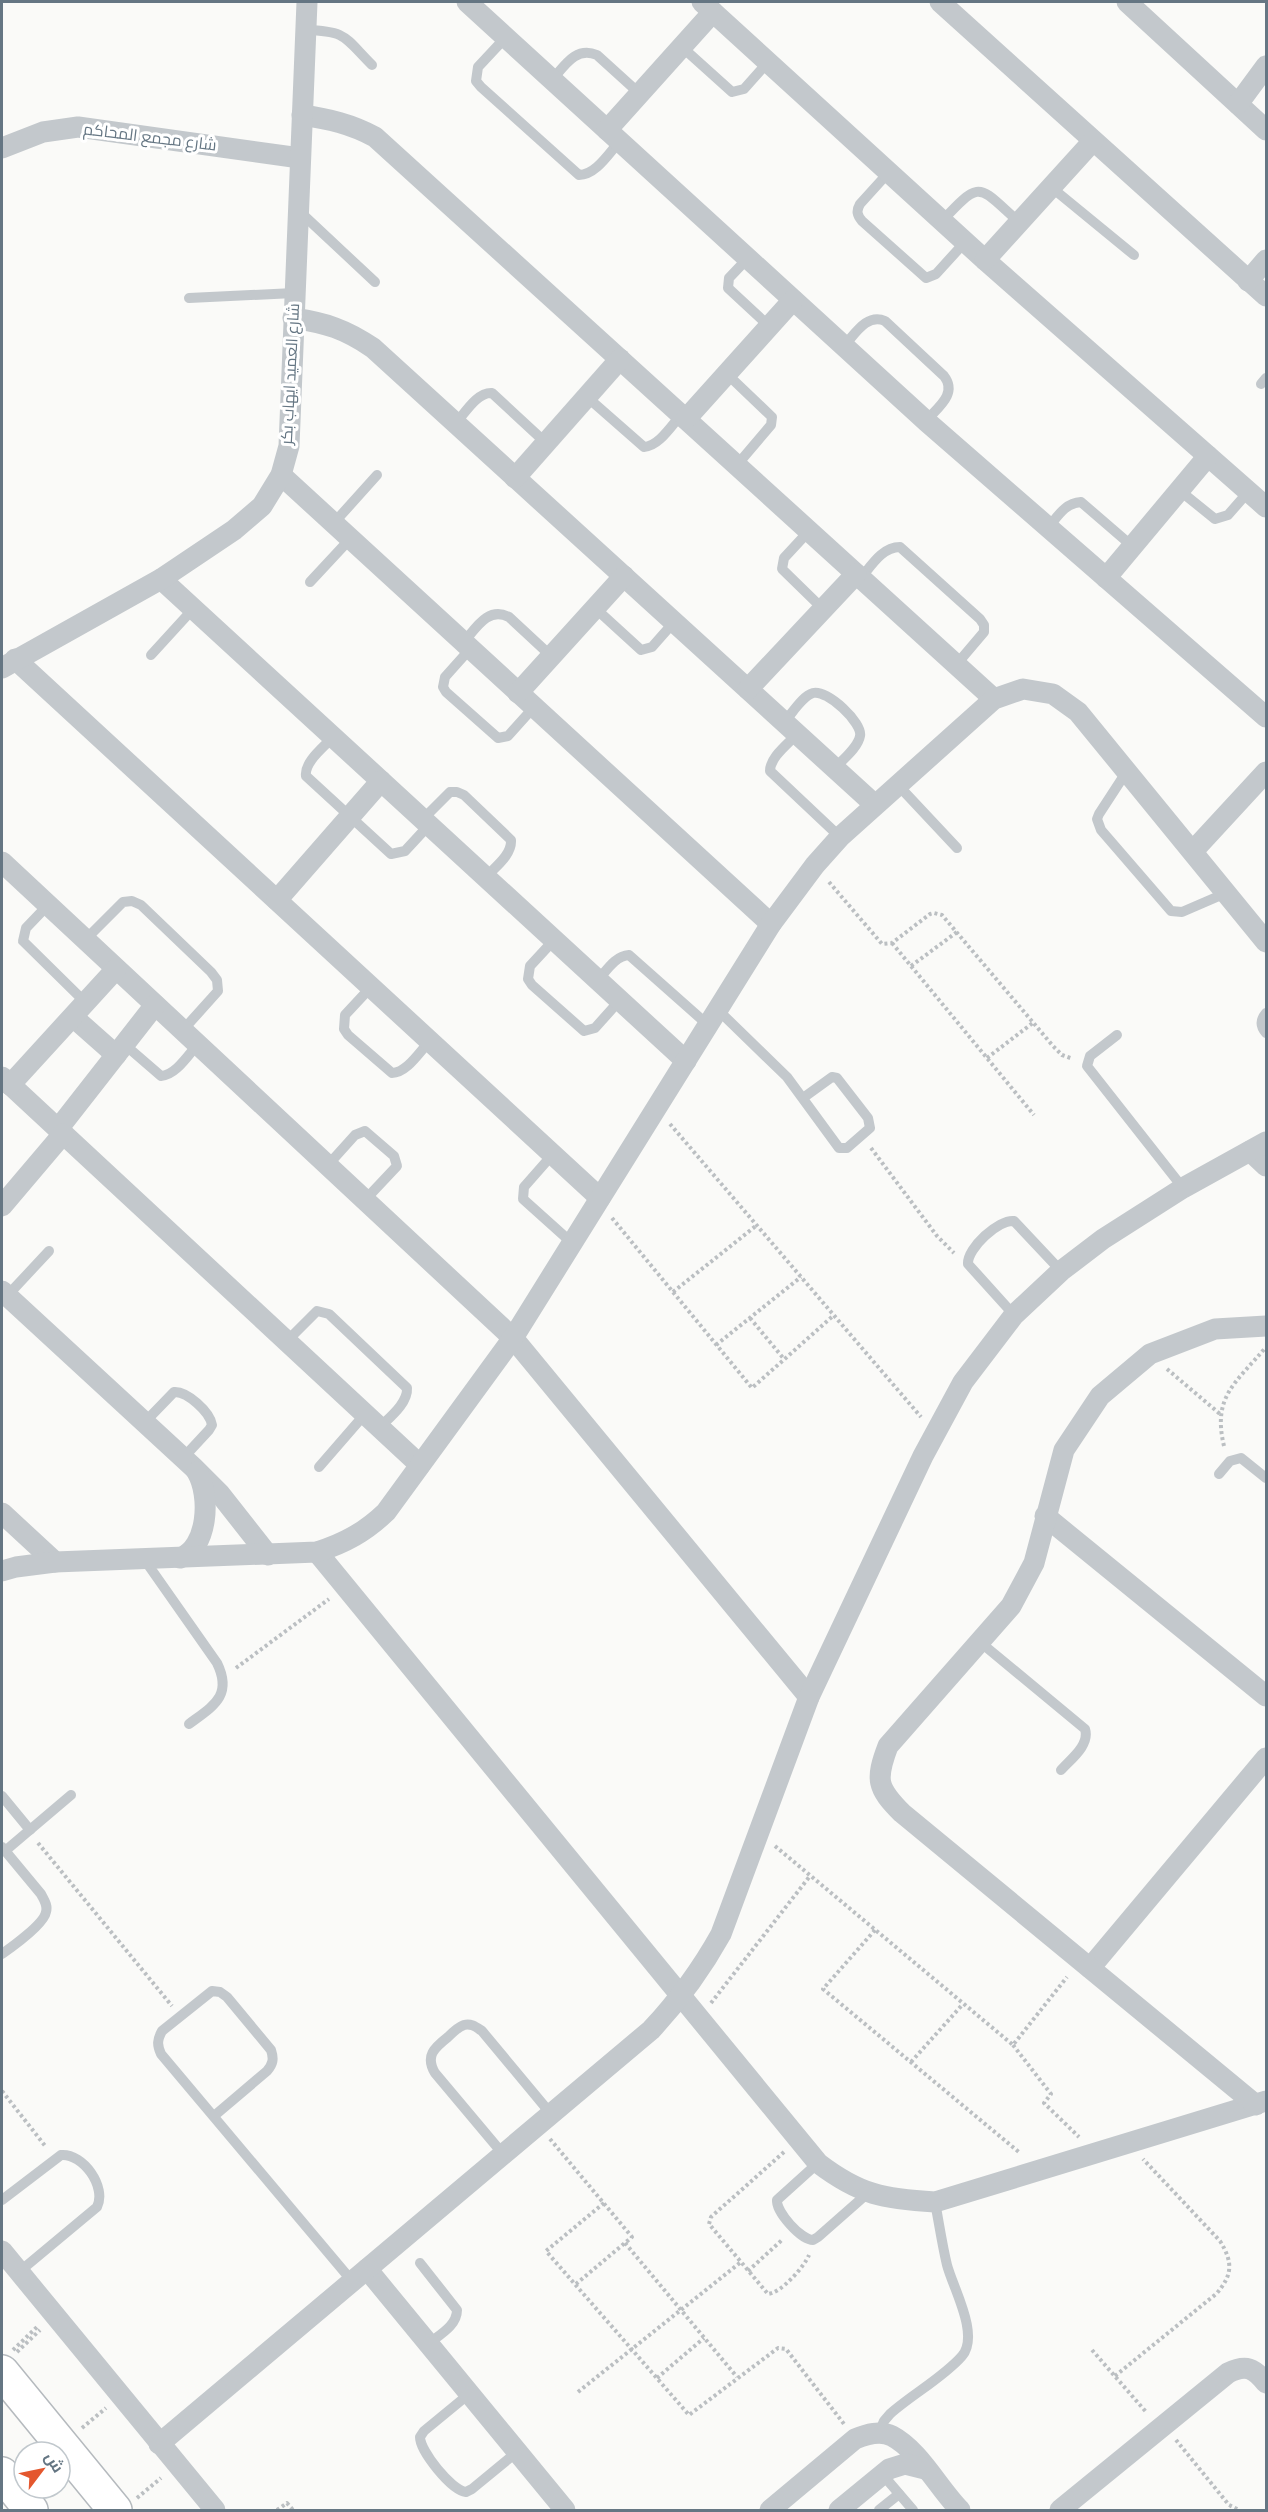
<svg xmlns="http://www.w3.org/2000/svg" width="1268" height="2512" font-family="'Public Sans',Cairo,sans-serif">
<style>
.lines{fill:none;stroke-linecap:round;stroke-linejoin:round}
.primary-casing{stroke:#b5babe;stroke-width:36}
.path{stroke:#bbbfc2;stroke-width:4;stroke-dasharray:3 3;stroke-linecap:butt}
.service{stroke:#c3c8cc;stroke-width:10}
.minor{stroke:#c3c8cc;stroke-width:21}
.primary{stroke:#fff;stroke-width:33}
.labels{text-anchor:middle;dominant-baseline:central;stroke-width:6;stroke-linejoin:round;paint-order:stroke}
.street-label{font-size:16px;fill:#657683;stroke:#fff}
</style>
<rect width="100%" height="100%" fill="#fafaf8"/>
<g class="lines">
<g class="primary-casing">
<g id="primary">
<path d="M2,2372L115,2510"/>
<path d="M2,2474L31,2510"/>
</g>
</g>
<g class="path">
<path d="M829,882L882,944L892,943L930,914L934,913L942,915L1053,1046L1062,1055L1073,1059"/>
<path d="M892,943L1034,1115"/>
<path d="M911,966L957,932"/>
<path d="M987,1058L1034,1022"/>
<path d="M670,1124L921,1417"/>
<path d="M871,1148L937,1236L954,1253"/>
<path d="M612,1218L752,1388L834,1315"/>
<path d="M673,1292L757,1225"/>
<path d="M750,1318L784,1359"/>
<path d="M716,1345L801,1277"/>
<path d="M1167,1369L1220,1414"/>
<path d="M1224,1446C1212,1396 1236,1383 1266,1347"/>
<path d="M236,1668L329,1599"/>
<path d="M38,1843L172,2006"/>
<path d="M775,1846L1013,2045L1067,1977"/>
<path d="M875,1930L823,1989L1020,2153"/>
<path d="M711,2003L810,1876"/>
<path d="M1013,2045L1051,2094L1044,2103L1079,2137"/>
<path d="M911,2062L963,2004"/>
<path d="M2,2091L46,2147"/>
<path d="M550,2139L632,2237L576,2284"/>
<path d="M784,2152L711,2217L709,2224L768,2294C781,2293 804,2267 809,2255"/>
<path d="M604,2203L546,2251L689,2415L778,2348L786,2349L844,2424"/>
<path d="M625,2243L737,2377"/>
<path d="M748,2271L783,2239"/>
<path d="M13,2350L38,2326"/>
<path d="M1092,2350L1147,2413"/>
<path d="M17,2352L40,2330"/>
<path d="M1115,2376L1216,2294C1233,2275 1233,2262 1220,2241L1143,2159"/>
<path d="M657,2378L704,2338"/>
<path d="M578,2392L741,2262"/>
<path d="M82,2428L106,2408"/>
<path d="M1176,2440L1229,2505L1239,2510"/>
<path d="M137,2498L161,2478"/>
<path d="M277,2510L287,2503L293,2510"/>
</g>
<g class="service">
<path d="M306,30C347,31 344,37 372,65"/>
<path d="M506,37L478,67L476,81L481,87L579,175C596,175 609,153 620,141"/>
<path d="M682,47L732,92L744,89L768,62"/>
<path d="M552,80C565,65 576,46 597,55L640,94"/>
<path d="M889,172L860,204C856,211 857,215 862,221L926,278L936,274L965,242"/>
<path d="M1051,187L1134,255"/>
<path d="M298,210L375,282"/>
<path d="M942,221C982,178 978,186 1019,222"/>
<path d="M748,258L729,278L728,288L769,326"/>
<path d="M189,298L294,293"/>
<path d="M844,346C855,334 867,313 885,321L944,376C958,394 937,408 926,421"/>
<path d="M727,374L772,417L771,425L737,465"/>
<path d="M1261,384L1266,378"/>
<path d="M587,397L644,447C659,446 671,426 681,415"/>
<path d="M456,423C465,413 477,392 492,393L546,443"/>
<path d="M1179,490L1215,519L1228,515L1249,491"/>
<path d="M333,524L377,475"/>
<path d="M1048,528C1058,516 1065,503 1081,502L1132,546"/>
<path d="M809,531L784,558L782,569L823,609"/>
<path d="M861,578C871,566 882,547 900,547L980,619L984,625V632L956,665"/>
<path d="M310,582L350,539"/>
<path d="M595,608L641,650L652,647L674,622"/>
<path d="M463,643C476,628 488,606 509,617L551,656"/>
<path d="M470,649L445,677L443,687L446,692L498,738L508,736L534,707"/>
<path d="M151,655L193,609"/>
<path d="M784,722C792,714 802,696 813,693C827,689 863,723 860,736C858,748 842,760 835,768"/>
<path d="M797,734C788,744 770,757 770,771L840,837"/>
<path d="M333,737C324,747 304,762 306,776L391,854L405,851L429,825"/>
<path d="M1127,771L1099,814L1097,819L1101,830L1171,911L1182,912L1226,893"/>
<path d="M897,784L957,848"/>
<path d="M423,819L450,792H457L464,795L511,840C512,855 495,867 486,877"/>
<path d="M48,905L26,928L23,941L86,1003"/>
<path d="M85,940L123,902L132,901L141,905L211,972L217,980L218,991L183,1030"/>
<path d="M554,940L530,966L528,979L532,985L584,1031L595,1028L620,1000"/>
<path d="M598,980C607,970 615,956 629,955L708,1025"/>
<path d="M371,987L345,1015L344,1029L348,1035L392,1073C407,1073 420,1051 430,1041"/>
<path d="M718,1010L787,1077L839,1148H847L870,1128L868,1118L837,1078L832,1077L803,1098"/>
<path d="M1266,1013C1260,1020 1260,1026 1266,1033"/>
<path d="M1117,1035L1090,1056L1087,1066L1183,1188"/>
<path d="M124,1044L161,1076C176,1075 188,1055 198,1044"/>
<path d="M553,1154L524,1187L523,1199L572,1243"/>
<path d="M328,1165L355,1135L365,1131L394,1156L397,1166L365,1200"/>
<path d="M7,1296L49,1251"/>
<path d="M1014,1315L968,1264C967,1248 999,1219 1014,1221L1061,1271"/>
<path d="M287,1341L317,1311L329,1314L407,1388C408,1403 390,1417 380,1427"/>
<path d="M145,1422L174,1392C187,1391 210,1412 212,1425L209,1430L184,1457"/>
<path d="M319,1467L365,1414"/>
<path d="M1219,1474L1230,1461L1241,1458L1266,1478"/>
<path d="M144,1559L217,1663C233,1696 213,1706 189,1724"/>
<path d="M980,1642L1085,1729C1090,1745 1071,1759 1061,1770"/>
<path d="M2,1796L30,1830"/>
<path d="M2,1847L41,1894C44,1900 48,1905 46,1912C44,1924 12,1947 2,1954"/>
<path d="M5,1851L71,1795"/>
<path d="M214,2116L267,2071C273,2064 274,2059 271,2050L227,1997L220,1992L212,1991L162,2031C157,2040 157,2045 161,2054L352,2281"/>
<path d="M503,2154L435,2073C425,2056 434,2048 448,2037C452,2033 458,2027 464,2025C471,2023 476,2027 482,2031L551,2114"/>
<path d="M818,2163L777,2200C776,2212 801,2240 813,2240L818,2237L868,2193"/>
<path d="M2,2200L61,2155C83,2153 107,2187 97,2207L19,2272"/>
<path d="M420,2263L457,2310C457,2326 439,2335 428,2344"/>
<path d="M469,2394L424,2431L420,2437C420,2451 451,2490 466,2492L472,2489L517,2452"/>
<path d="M879,2433L884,2421L890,2414C911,2395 944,2377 962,2356C980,2335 953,2288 947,2265C942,2244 939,2223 935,2202"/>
<path d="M883,2475L913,2510"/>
<path d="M879,2510L899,2494"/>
</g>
<g class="minor">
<path d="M467,2L926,421L1266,717"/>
<path d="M702,2L985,260L1266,507"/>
<path d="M940,2L1266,296"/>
<path d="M1127,2L1266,130"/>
<path d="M1238,104L1266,66"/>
<path d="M302,115C329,119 351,124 375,137L994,699"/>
<path d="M607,130L713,12"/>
<path d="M2,148L43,132L78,127L300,158"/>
<path d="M985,260L1093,141"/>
<path d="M1248,281L1266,260"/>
<path d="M293,318C326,323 345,329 373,348L874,804"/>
<path d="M686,419L793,300"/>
<path d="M281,475L771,924"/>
<path d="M515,478L620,359"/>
<path d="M1106,578L1208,456"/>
<path d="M161,579L686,1061"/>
<path d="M15,659L600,1198"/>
<path d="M2,668L161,579L234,530L262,506L281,475L289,446L307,2"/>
<path d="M748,689L856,574"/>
<path d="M518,693L624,576"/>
<path d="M1193,851L1266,772"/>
<path d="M2,862L513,1338L809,1697"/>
<path d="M277,900L381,781"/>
<path d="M73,1017L116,1055"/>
<path d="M2,1077L420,1465"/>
<path d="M10,1085L116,969"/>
<path d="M58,1129L155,1005"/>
<path d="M1250,1151L1266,1166"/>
<path d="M2,1206L63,1134"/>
<path d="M2,1291L193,1467L220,1494L268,1555"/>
<path d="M2,1513L55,1562"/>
<path d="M1045,1516L1266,1696"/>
<path d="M317,1552L818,2163C860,2195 884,2199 935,2202L1266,2101"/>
<path d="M180,1558C208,1548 211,1496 197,1472"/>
<path d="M2,1571L16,1567L55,1562L317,1552C345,1543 365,1532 386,1512L513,1338L771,924L815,865L840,837L994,699L1023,689L1053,694L1078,712L1266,942"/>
<path d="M1090,1968L1266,1758"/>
<path d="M1256,2105L902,1813C877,1788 875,1780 888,1746L1011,1606L1034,1563L1064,1450L1100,1396L1150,1354L1215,1329L1266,1326"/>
<path d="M2,2251L215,2510"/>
<path d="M367,2269L565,2510"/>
<path d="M159,2444L651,2030C679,2000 701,1970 721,1934L809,1697L923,1456L963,1382L1014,1315L1061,1271L1103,1239L1183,1188L1266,1142"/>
<path d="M770,2510L855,2439C867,2434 880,2430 892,2436C919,2450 939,2489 960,2510"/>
<path d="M839,2510L889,2469L905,2464L925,2469"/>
<path d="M1060,2510L1228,2373C1246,2364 1254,2368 1266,2383"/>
</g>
<use href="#primary" class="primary"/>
</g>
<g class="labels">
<g class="street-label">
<text transform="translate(150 137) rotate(7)">شارع مجمع المحاكم</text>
<text transform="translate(290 374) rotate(-87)">شارع العميد ايهاب بكر</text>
</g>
</g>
<rect width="1268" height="2512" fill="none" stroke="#657683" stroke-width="6"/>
<g transform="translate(42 2470) rotate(58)"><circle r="28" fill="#ffffff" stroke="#c1c8cd" stroke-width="1.5"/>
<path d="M0-4.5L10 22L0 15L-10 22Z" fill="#e4572e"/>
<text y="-9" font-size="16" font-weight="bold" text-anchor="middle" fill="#657683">ش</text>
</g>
</svg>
